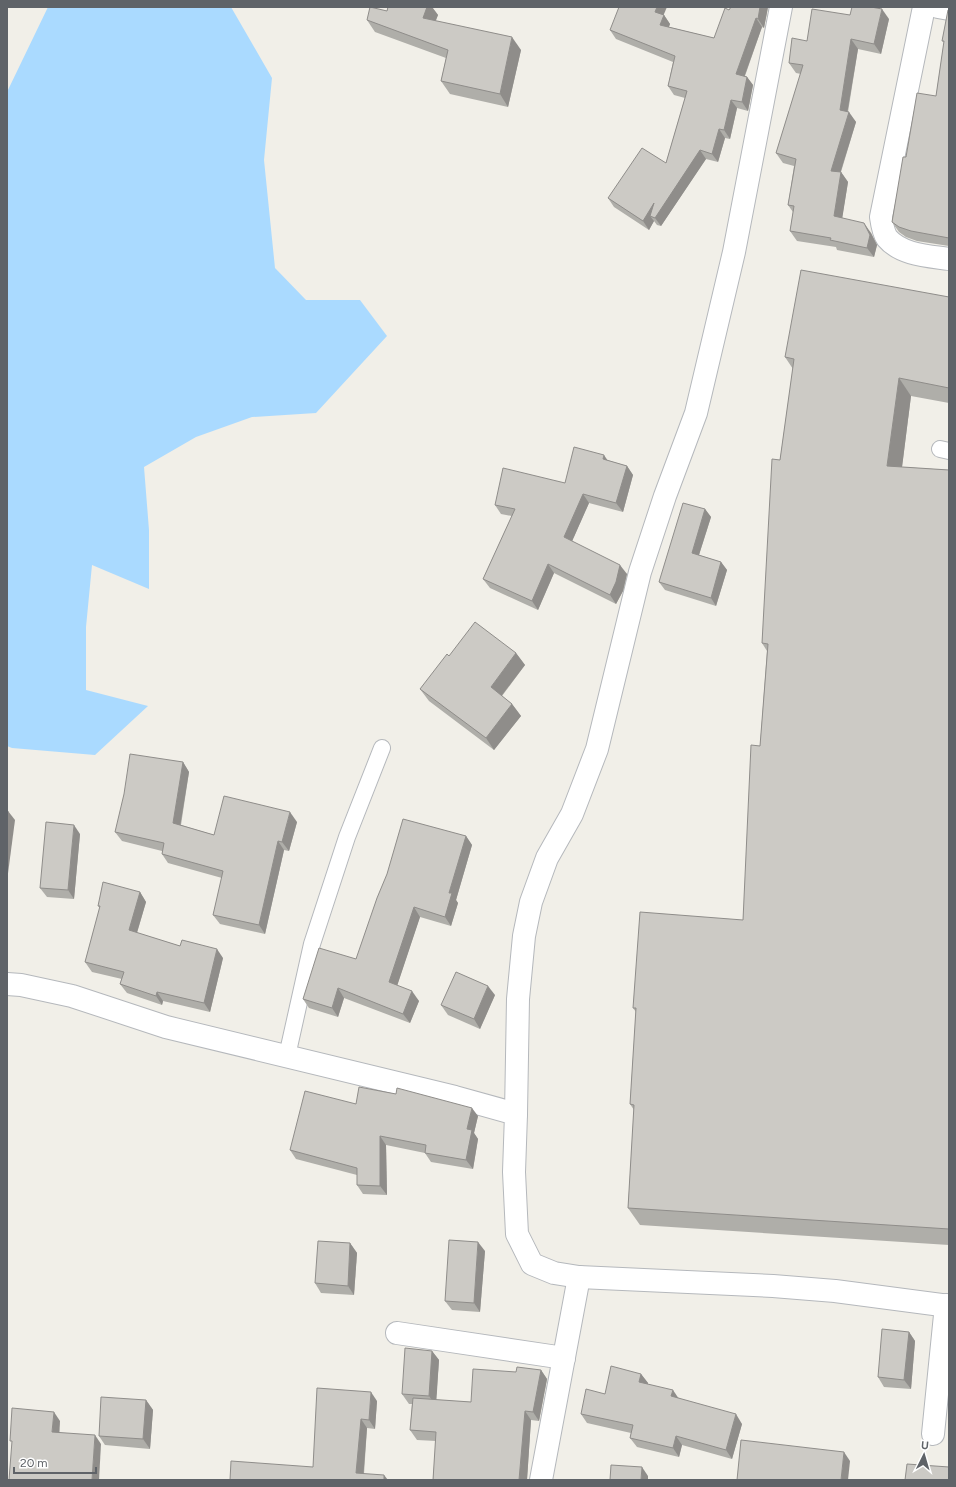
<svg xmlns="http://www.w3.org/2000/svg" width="956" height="1487" font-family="Figtree,sans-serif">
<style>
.water{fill:#aadaff}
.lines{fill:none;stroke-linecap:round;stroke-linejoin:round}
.lane-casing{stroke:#b5b8bc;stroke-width:18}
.street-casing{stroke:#b5b8bc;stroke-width:24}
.lane{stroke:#fff;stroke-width:16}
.street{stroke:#fff;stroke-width:22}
.wall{fill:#afaea9}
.shaded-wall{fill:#8f8d8a}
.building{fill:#cccac5;stroke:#8f8d8a}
</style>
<rect width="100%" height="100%" fill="#f1efe8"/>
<path class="water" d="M48,7H231L272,78L264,160L275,268L306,300H360L387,336L316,413L252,417L196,437L144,467L149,530V589L92,565L86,627V690L148,706L95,755L12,748L7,746V92Z"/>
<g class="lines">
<g class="lane-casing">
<g id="lane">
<path d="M940,449L949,451"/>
<path d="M287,1056L312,944L347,837L382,748"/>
</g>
</g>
<g class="street-casing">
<g id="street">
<path d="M924,7L881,217C882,224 883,232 887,238C901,255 929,256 949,259"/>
<path d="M938,7L949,9"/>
<path d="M7,984L21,985L72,996L166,1027L455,1097L516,1114L514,1172L517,1234L532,1264L554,1273L579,1277L773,1286L835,1291L949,1306"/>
<path d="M516,1114L518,999L524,936L531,902L547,858L572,814L597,749L640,572L665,496L696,413L734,252L781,7"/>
<path d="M397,1333L564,1358"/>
<path d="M933,1434L946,1305"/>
<path d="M541,1480L579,1277"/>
</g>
</g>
<use href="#lane" class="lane"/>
<use href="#street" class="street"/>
</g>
<g class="wall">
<path d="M388,7H432L438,15L435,21L521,50L508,107L450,94L441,81L446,58L375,32L367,20L387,11Z"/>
<path d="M731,7H768L764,28L762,27L745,76L747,77L753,85L748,111L737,108L730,139L725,138L718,162L706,159L661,226L657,225L654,221L649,230L614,207L608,198L666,163L685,98L674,95L668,86L673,62L616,39L610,30L664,15L670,24L669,27L714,38Z"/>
<path d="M949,9V246L917,241L906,237L899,232L892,222L906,157L936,96L944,42L942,41Z"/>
<path d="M889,19L881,54L858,49L848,112L856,122L841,172L848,182L842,218L871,233L877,245L874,257L837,250L836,247L797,241L790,231L793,212L788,205L794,166L783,163L776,153L801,74L796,73L789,63L807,41Z"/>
<path d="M949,297V403L911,396L902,467L949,470V1245L640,1225L628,1208L634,1110L630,1104L636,1012L633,1008L743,920L760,746L767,651L762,643L780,460L793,369L785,357Z"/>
<path d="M607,460L627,466L633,475L623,512L589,503L572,541L627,574L623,591L616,604L554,573L538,610L490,588L483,579L512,516L501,514L495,505L565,483Z"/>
<path d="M705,509L711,517L699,555L721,562L727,570L716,606L665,590L659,582Z"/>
<path d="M516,653L525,665L502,696L512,704L521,716L494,750L429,701L420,689L449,656Z"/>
<path d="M183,762L189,772L181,825L214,835L297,822L289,851L284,850L265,934L220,924L213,915L222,878L168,863L162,854V851L122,841L115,832Z"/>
<path d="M80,834L74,899L47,897L40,888Z"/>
<path d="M466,836L472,845L456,900L458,903L451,926L420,917L397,986L419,1001L410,1023L344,998L338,1017L309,1008L303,999L356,959Z"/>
<path d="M140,892L146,902L137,933L180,946L223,958L210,1012L163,1001L162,1005L127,993L120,984L122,979L92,972L85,962L100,908L98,906Z"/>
<path d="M495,995L480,1029L448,1015L441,1005Z"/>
<path d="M396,1094L478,1116L474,1133L478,1139L473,1169L431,1162L425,1153L386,1145L387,1195L363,1194L357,1185V1175L296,1159L290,1150L356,1104Z"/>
<path d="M350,1243L357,1253L354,1295L321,1293L315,1283Z"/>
<path d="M485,1251L480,1312L452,1310L445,1301Z"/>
<path d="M909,1332L915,1341L911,1389L884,1387L878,1377Z"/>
<path d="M432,1351L439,1360L436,1400L471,1402L516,1372L541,1370L547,1379L539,1421L531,1420L527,1480H433L436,1441L417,1440L410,1430L412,1404H409L402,1394Z"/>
<path d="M641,1374L648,1383V1384L679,1398L742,1424L732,1459L682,1445L679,1457L637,1447L630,1438L631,1433L587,1423L581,1414L605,1394Z"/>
<path d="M146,1400L153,1410L150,1449L105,1445L99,1436Z"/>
<path d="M377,1401L375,1429L367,1428L364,1474L313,1467Z"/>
</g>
<g class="shaded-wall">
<path d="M427,7H432L438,15L432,31L423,18Z"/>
<path d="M657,7H667L661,21L655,12Z"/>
<path d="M760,7H768L764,28L758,19Z"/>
<path d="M882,9L889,19L881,54L874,44Z"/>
<path d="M664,15L670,24L666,33L660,25Z"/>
<path d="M756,18L762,27L742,83L736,74Z"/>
<path d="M512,37L521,50L508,107L500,94Z"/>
<path d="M851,39L858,49L846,120L840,110Z"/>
<path d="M747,77L753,85L748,111L742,102Z"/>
<path d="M731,100L737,108L730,139L724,130Z"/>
<path d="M849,112L856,122L838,180L831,171Z"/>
<path d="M719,129L725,138L718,162L712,154Z"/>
<path d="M700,150L706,159L661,226L655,218L650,216L654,221L649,230L643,221L654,203Z"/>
<path d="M841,172L848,182L841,226L834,216Z"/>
<path d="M864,223L871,233L877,245L874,257L867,248Z"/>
<path d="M899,378L911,396L900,483L887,466Z"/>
<path d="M604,455L610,464L603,459Z"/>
<path d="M627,466L633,475L623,512L616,503Z"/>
<path d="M583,494L589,503L570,546L564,537Z"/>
<path d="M705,509L711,517L697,561L692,553Z"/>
<path d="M721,562L727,570L716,606L711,598Z"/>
<path d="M548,564L554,573L538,610L532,601Z"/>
<path d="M620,565L627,574L623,591L616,604L610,595Z"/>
<path d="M516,653L525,665L499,699L491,687Z"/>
<path d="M512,704L521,716L494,750L486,738Z"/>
<path d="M183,762L189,772L179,833L173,823Z"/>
<path d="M8,811L15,820L7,881V822Z"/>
<path d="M290,812L297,822L289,851L282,842Z"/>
<path d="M74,825L80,834L74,899L68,890Z"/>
<path d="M466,836L472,845L456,900L458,903L451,926L445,917L449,893Z"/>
<path d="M278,841L284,850L265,934L259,925Z"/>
<path d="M140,892L146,902L135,939L129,930Z"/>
<path d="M414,907L420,917L395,992L389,982Z"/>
<path d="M217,949L223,958L210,1012L204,1003Z"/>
<path d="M488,986L495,995L480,1029L474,1019Z"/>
<path d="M338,988L344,998L338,1017L332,1008Z"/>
<path d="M412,991L419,1001L410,1023L403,1014Z"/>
<path d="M157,992L163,1001L162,1005L156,996Z"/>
<path d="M472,1108L478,1116L474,1133L478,1139L473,1169L466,1160L467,1129Z"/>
<path d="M380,1136L386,1145L387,1195L380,1186Z"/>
<path d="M478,1242L485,1251L480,1312L474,1303Z"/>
<path d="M350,1243L357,1253L354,1295L348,1286Z"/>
<path d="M909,1332L915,1341L911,1389L904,1380Z"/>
<path d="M432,1351L439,1360L436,1406L429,1396Z"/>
<path d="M541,1370L547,1379L539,1421L533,1412Z"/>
<path d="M641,1374L648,1383L646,1391L639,1382Z"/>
<path d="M673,1390L679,1399L671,1396Z"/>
<path d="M371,1392L377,1401L375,1429L369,1420Z"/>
<path d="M146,1400L153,1410L150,1449L143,1439Z"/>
<path d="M525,1411L531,1420L527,1480H519Z"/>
<path d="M54,1412L60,1421L59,1441L52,1432Z"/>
<path d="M736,1414L742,1424L732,1459L726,1450Z"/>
<path d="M361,1419L367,1428L363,1480L356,1473Z"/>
<path d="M95,1435L101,1444L99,1480H92Z"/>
<path d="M676,1436L682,1445L679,1457L673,1448Z"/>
<path d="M844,1452L850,1461L848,1480H841Z"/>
<path d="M642,1467L648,1476V1480H641Z"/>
<path d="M384,1475L388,1480H384Z"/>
</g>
<g class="building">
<path d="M370,7L387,11L388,7H427L423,18L512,37L500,94L441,81L448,50L367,20Z"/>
<path d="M619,7H657L655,12L664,15L660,25L714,38L725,8L729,10L731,7H760L758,19L756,18L736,74L747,77L742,102L731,100L724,130L719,129L712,154L700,150L655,218L650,216L654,203L643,221L608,198L642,148L666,163L687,91L668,86L675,56L610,30Z"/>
<path d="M852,7H871L882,9L874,44L851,39L840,110L849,112L831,171L841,172L834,216L864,223L870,235L867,248L830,240L831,238L790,231L794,206L788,205L796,159L776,153L803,65L789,63L792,38L807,41L812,9L850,15Z"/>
<path d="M949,9V238L911,231L899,227L892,222L903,157H906L917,93L936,96L944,41H942L948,10Z"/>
<path d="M801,270L949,297V388L899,378L887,466L949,470V1229L628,1208L634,1105L630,1104L636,1008H633L640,912L743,920L751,745L760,746L768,644L762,643L772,459L780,460L794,359L785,357Z"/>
<path d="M574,447L604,455L603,459L627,466L616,503L583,494L564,537L620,565L616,582L610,595L548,564L532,601L483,579L515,509L495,505L503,468L565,483Z"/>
<path d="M683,503L705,509L692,553L721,562L711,598L659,582Z"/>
<path d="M475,622L516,653L491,687L512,704L486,738L420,689L447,654L449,656Z"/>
<path d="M130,754L183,762L173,823L214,835L224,796L290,812L282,842L278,841L259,925L213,915L223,871L162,854L164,843L115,832L124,794Z"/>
<path d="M7,811H8L7,822Z"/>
<path d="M403,819L466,836L449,893H452L445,917L414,907L389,982L412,991L403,1014L338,988L332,1008L303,999L319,948L356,959L377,898L387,874Z"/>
<path d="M46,822L74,825L68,890L40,888Z"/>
<path d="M103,882L140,892L129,930L180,946L182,940L217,949L204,1003L157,992L156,996L120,984L124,972L85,962L100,906H98Z"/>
<path d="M456,972L488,986L474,1019L441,1005Z"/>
<path d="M359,1087L396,1094L397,1088L472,1108L467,1129L472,1130L466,1160L425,1153L426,1145L380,1136V1186L357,1185V1168L290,1150L305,1091L356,1104Z"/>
<path d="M449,1240L478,1242L474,1303L445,1301Z"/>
<path d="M318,1241L350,1243L348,1286L315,1283Z"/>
<path d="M882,1329L909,1332L904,1380L878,1377Z"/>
<path d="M405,1348L432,1351L429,1396L402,1394Z"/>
<path d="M611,1366L641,1374L639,1382L673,1390L671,1396L736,1414L726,1450L676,1436L673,1448L630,1438L633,1425L581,1414L586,1389L605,1394Z"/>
<path d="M517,1367L541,1370L533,1412L525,1411L519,1480H433L436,1432L410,1430L413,1398L471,1402L473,1369L516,1372Z"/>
<path d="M317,1388L371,1392L369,1420L361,1419L356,1473L384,1475V1480H230L231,1461L313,1467Z"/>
<path d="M101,1397L146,1400L143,1439L99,1436Z"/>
<path d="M12,1408L54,1412L52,1432L95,1435L92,1480H9L12,1441H10Z"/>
<path d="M741,1440L844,1452L841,1480H737Z"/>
<path d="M907,1464L949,1467V1480H905Z"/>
<path d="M611,1465L642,1467L641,1480H610Z"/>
</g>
<rect width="956" height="1487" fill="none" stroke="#5f6368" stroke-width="16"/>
<g transform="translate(924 1455) rotate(5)" stroke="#ffffff" stroke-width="3" paint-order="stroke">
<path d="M0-3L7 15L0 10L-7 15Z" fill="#5f6368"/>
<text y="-6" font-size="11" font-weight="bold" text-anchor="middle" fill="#5f6368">U</text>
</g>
<path d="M14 1467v6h82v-6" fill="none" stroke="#5f6368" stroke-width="2"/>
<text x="20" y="1467" font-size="12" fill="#5f6368" stroke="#ffffff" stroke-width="3" paint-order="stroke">20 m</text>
</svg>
